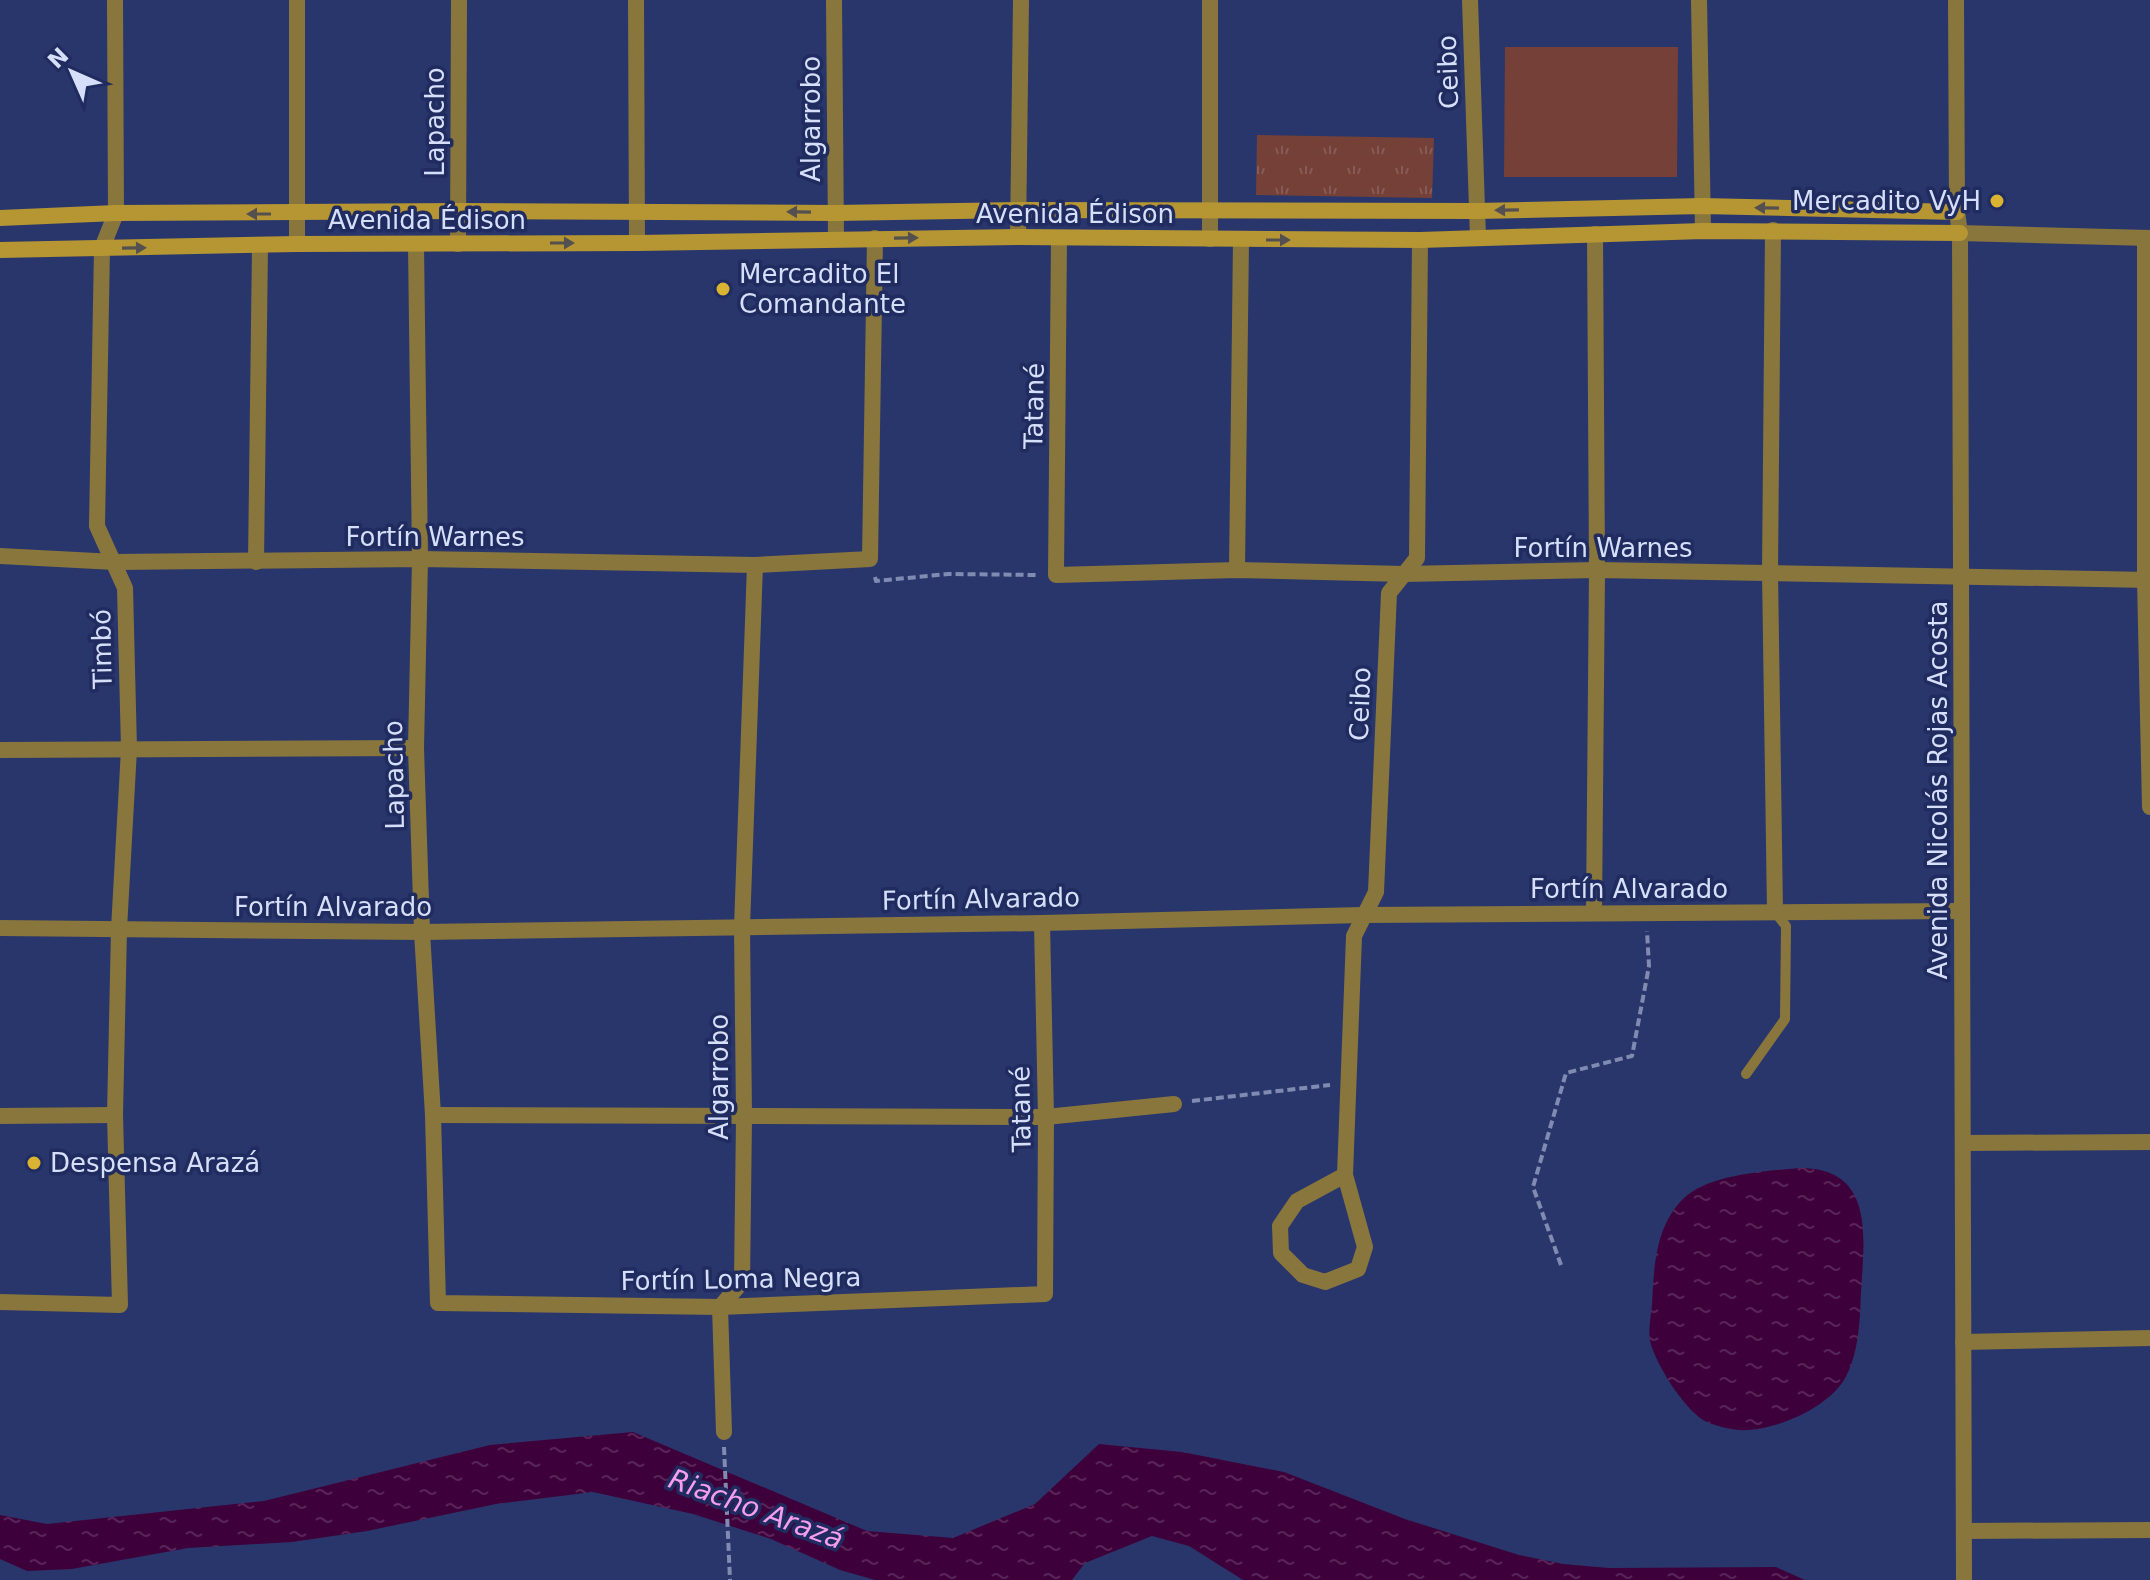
<svg xmlns="http://www.w3.org/2000/svg" width="2150" height="1580" font-family="'DejaVu Sans',sans-serif">
<style>
.grass{fill:url(#grass-tufts)}
.pitch{fill:#744037}
.water{fill:url(#water-ripples)}
.lines{fill:none;stroke-linecap:round;stroke-linejoin:round}
.path{stroke:#808bb2;stroke-width:4;stroke-dasharray:8 4;stroke-linecap:butt}
.service{stroke:#89763d;stroke-width:10}
.minor{stroke:#89763d;stroke-width:16}
.tertiary{stroke:#89763d;stroke-width:16}
.secondary{stroke:#b59633;stroke-width:16}
.oneway{fill:#545050}
.poi-dot{fill:#dab333;stroke:#202b5f;stroke-width:3}
.labels{text-anchor:middle;dominant-baseline:central;stroke-width:7;stroke-linejoin:round;paint-order:stroke}
.street-label{font-size:26px;fill:#d6dff9;stroke:#202b5f}
.poi-label{font-size:26px;fill:#d6dff9;stroke:#202b5f;text-anchor:start}
.water-label{font-size:28px;font-style:italic;fill:#f79ded;stroke:#202b5f}
</style>
<defs>
<pattern id="grass-tufts" width="24" height="20" patternUnits="userSpaceOnUse" patternTransform="scale(2)"><rect width="24" height="20" fill="#744037"/><path d="M3 7l-1-3M5 7V3M7 7l1-3M15 17l-1-3M17 17v-4M19 17l1-3" fill="none" stroke="#875b55"/></pattern>
<pattern id="water-ripples" width="26" height="14" patternUnits="userSpaceOnUse" patternTransform="scale(2)"><rect width="26" height="14" fill="#3e003b"/><path d="M2 4q2-2 4 0t4 0M15 11q2-2 4 0t4 0" fill="none" stroke="#592558"/></pattern>
</defs>
<rect width="100%" height="100%" fill="#29366b"/>
<path class="grass" d="M1257,135L1434,138L1432,198L1256,195Z"/>
<path class="pitch" d="M1505,47H1678L1677,177H1504Z"/>
<g class="water">
<path d="M1800,1168C1876,1168 1864,1239 1861,1292C1860,1320 1859,1355 1844,1380C1825,1410 1772,1432 1738,1430C1729,1429 1711,1425 1703,1420C1683,1407 1656,1365 1650,1341C1648,1330 1651,1316 1652,1305C1654,1267 1655,1226 1684,1198C1710,1174 1766,1171 1800,1168Z"/>
<path d="M633,1432L867,1531L953,1538L1035,1504L1099,1444L1182,1452L1284,1472L1405,1519L1519,1555L1563,1564L1609,1568L1776,1567L1805,1580H1243L1189,1546L1152,1536L1085,1563L1072,1580H875L840,1570L771,1539L693,1514L593,1492L496,1504L367,1531L292,1542L188,1548L72,1569L27,1571L0,1559V1515L47,1524L264,1501L490,1445Z"/>
</g>
<g class="lines">
<g class="path">
<path d="M875,577L876,581L948,574L1038,575"/>
<path d="M1192,1101L1330,1085"/>
<path d="M1561,1265L1533,1187L1566,1073L1632,1056L1649,966L1647,931"/>
<path d="M724,1447L730,1580"/>
</g>
<path class="service" d="M1746,1074L1785,1019L1786,926L1775,912"/>
<g class="minor">
<path d="M636,0L637,243"/>
<path d="M1210,0V239"/>
<path d="M1470,0L1478,238"/>
<path d="M1699,0L1703,231"/>
<path d="M1773,230L1770,572L1775,912"/>
<path d="M1018,237L1021,0"/>
<path d="M1059,238L1056,575L1237,570L1404,574L1597,570L2150,580"/>
<path d="M2145,238V580L2150,807"/>
<path d="M297,244V0"/>
<path d="M458,244L459,0"/>
<path d="M416,245L420,559L416,748L422,932L433,1115L438,1303L720,1307L1045,1294L1046,1117L1042,923"/>
<path d="M0,556L115,562L420,559L755,565L870,559L875,238"/>
<path d="M256,562L260,246"/>
<path d="M1237,570L1241,240"/>
<path d="M0,750L416,748"/>
<path d="M1594,913L1597,570L1595,234"/>
<path d="M0,928L422,932L1042,923L1363,915L1962,911"/>
<path d="M433,1115L1046,1117L1174,1104"/>
<path d="M0,1116L115,1115"/>
<path d="M1963,1143L2150,1142"/>
<path d="M1345,1175L1297,1201L1280,1226L1281,1253L1303,1275L1325,1282L1358,1269L1365,1247L1345,1175L1354,936L1376,892L1389,593L1417,558L1420,240"/>
<path d="M0,1302L120,1305L115,1115L119,929L129,749L125,588L97,526L102,248L116,213L115,0"/>
<path d="M1963,1342L2150,1338"/>
<path d="M724,1432L720,1307L742,1282L744,1117L742,927L755,565"/>
<path d="M1964,1531L2150,1530"/>
</g>
<g class="tertiary">
<path d="M834,0L836,238"/>
<path d="M1956,0L1957,212L1960,233L1964,1580"/>
<path d="M1960,233L2150,238"/>
</g>
<g class="secondary">
<path d="M0,218L116,213L458,211L835,213L1019,210L1476,211L1702,206L1957,212"/>
<path d="M0,250L297,244L637,243L1018,237L1420,240L1703,231L1960,233"/>
</g>
</g>
<defs><path id="oneway-solid" d="M-6-.8H1V-3.2L6.5 0L1 3.2V.8H-6Z" transform="scale(2)"/></defs>
<g class="oneway">
<use href="#oneway-solid" transform="translate(1767 208) rotate(-179)"/>
<use href="#oneway-solid" transform="translate(1507 210) rotate(179)"/>
<use href="#oneway-solid" transform="translate(799 212) rotate(-179)"/>
<use href="#oneway-solid" transform="translate(259 214) rotate(-180)"/>
<use href="#oneway-solid" transform="translate(906 238) rotate(-1)"/>
<use href="#oneway-solid" transform="translate(1278 240)"/>
<use href="#oneway-solid" transform="translate(562 243)"/>
<use href="#oneway-solid" transform="translate(134 248) rotate(-1)"/>
</g>
<g class="poi-dot">
<circle cx="1997" cy="201" r="8"/>
<circle cx="723" cy="289" r="8"/>
<circle cx="34" cy="1163" r="8"/>
</g>
<g class="labels">
<g class="street-label">
<text transform="translate(1448 72) rotate(-92)">Ceibo</text>
<text transform="translate(811 119) rotate(-90)">Algarrobo</text>
<text transform="translate(435 122) rotate(-90)">Lapacho</text>
<text x="1075" y="214">Avenida Édison</text>
<text x="427" y="220">Avenida Édison</text>
<text transform="translate(1034 406) rotate(-89)">Tatané</text>
<text x="435" y="537">Fortín Warnes</text>
<text x="1603" y="548">Fortín Warnes</text>
<text transform="translate(102 649) rotate(-91)">Timbó</text>
<text transform="translate(1360 704) rotate(-88)">Ceibo</text>
<text transform="translate(394 775) rotate(-91)">Lapacho</text>
<text transform="translate(1938 790) rotate(-90)">Avenida Nicolás Rojas Acosta</text>
<text x="1629" y="889">Fortín Alvarado</text>
<text transform="translate(981 899) rotate(-1)">Fortín Alvarado</text>
<text x="333" y="907">Fortín Alvarado</text>
<text transform="translate(719 1077) rotate(-90)">Algarrobo</text>
<text transform="translate(1021 1109) rotate(-91)">Tatané</text>
<text transform="translate(741 1279) rotate(-1)">Fortín Loma Negra</text>
</g>
<g class="poi-label">
<text x="1981" y="201" text-anchor="end">Mercadito VyH</text>
<text x="739" y="274">Mercadito El<tspan x="739" dy="30">Comandante</tspan></text>
<text x="50" y="1163">Despensa Arazá</text>
</g>
<g class="water-label">
<text transform="translate(756 1509) rotate(20)">Riacho Arazá</text>
</g>
</g>
<g transform="translate(72 72) rotate(315)" stroke="#202b5f" stroke-width="6" paint-order="stroke">
<path d="M0-6L14 30L0 20L-14 30Z" fill="#d6dff9"/>
<text y="-12" font-size="22" font-weight="bold" text-anchor="middle" fill="#d6dff9">N</text>
</g>
</svg>
